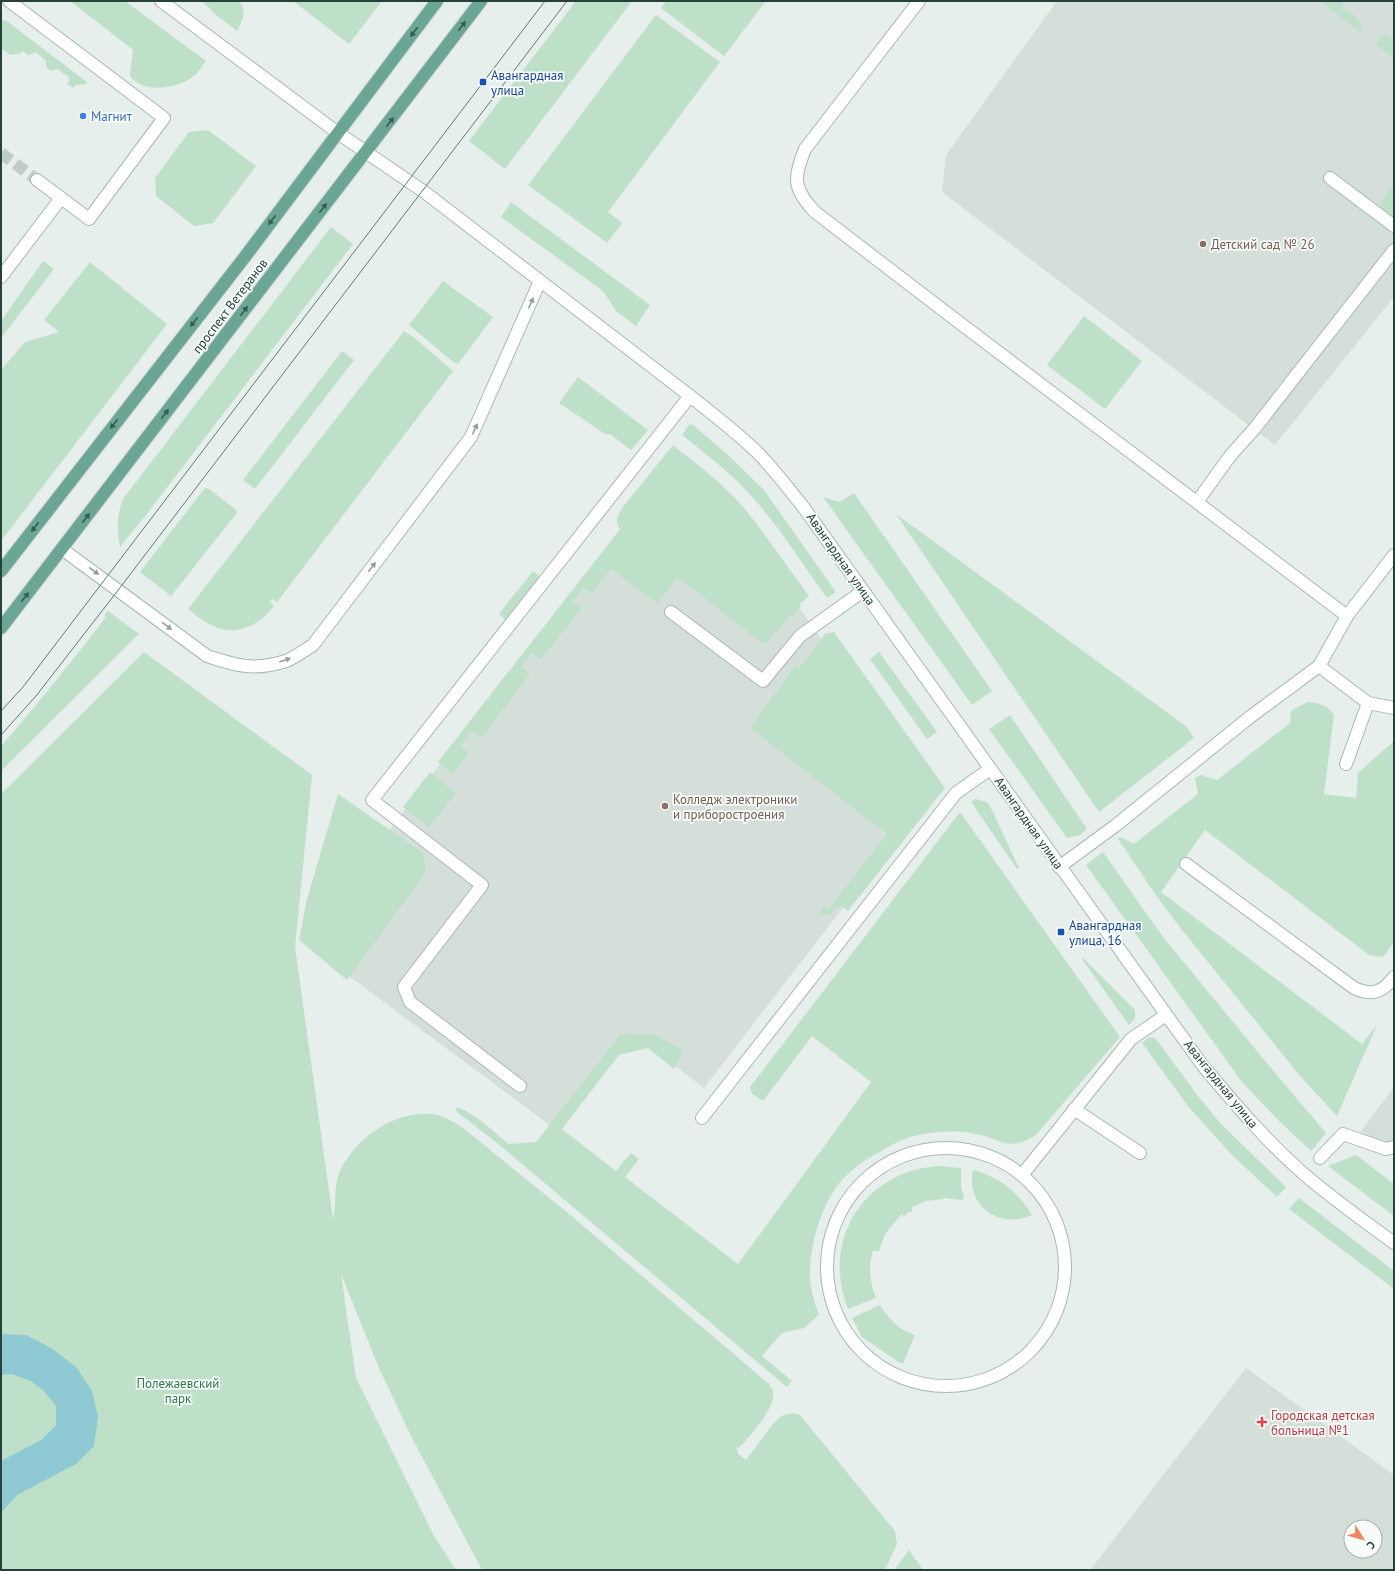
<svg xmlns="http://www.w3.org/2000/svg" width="1395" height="1571" font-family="'PT Sans',sans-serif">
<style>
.built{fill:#d4dfda;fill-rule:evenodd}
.green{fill:#bfe0c8}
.water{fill:#8ec9d4}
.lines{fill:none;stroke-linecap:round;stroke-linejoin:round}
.minor-tunnel{stroke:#bfccc8;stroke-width:12;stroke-dasharray:12 6;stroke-linecap:butt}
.minor-casing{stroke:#a8b8b2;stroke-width:14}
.major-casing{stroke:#c2cac8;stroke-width:14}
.minor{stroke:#fff;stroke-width:12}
.major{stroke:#6aa596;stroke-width:12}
.tram{stroke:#5f7d75;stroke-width:1}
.oneway{fill:#365b51}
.oneway2{fill:#92a09c}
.transit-dot{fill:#1a4fb4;stroke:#f7fbf9;stroke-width:1.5}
.shop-dot{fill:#3f7fe0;stroke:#f7fbf9;stroke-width:1.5}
.education-dot{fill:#8d6e63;stroke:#f7fbf9;stroke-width:1.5}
.health-dot{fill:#e0444e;stroke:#f7fbf9;stroke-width:1.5}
.labels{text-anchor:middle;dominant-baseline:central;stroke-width:3.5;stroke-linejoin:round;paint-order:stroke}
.transit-label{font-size:13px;fill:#164399;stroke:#f7fbf9;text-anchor:start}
.shop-label{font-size:13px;fill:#366cbe;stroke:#f7fbf9;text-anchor:start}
.education-label{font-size:13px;fill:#785e54;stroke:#f7fbf9;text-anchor:start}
.street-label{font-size:13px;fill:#24423a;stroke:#f7fbf9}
.park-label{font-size:13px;fill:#2d7a4b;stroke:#f7fbf9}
.health-label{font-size:13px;fill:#be3a42;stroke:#f7fbf9;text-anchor:start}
</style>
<rect width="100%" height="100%" fill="#e6efeb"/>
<g class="built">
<path d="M1057,1H1394V297L1275,445L942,192L946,155Z"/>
<path d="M673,463L730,505L812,626L932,792L704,1088L648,1045L617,1051L555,1129L303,942Z"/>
<path d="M1394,1087V1155L1361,1131Z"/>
<path d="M1246,1368L1394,1475V1570H1090ZM1351,1527H1375V1551H1351Z"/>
</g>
<g class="green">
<path d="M70,1H125L206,61C202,66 199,72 194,76C178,89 143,94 130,76L133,50Z"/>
<path d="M202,1H238C248,9 242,22 237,31L216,15Z"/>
<path d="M293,1H382L349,44Z"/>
<path d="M576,1H632L505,169L469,141Z"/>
<path d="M666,1H766L724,56L661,8Z"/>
<path d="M1320,1H1345L1341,7L1353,14L1363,28L1360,32Z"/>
<path d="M656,15L720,62L608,212L622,223L607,243L528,185Z"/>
<path d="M1,19L8,22L87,82L85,84L74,86L73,88L67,84L69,81V77L57,69L51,71L46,67V61L36,52L28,55L23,51L21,53L10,55L1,48Z"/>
<path d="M1384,33L1394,39V58L1375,44Z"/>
<path d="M208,130L256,166L213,223L194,226L156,196L155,178L189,132Z"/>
<path d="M1394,185V221C1388,216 1382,211 1381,203Z"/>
<path d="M511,202L650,305L636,326L617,312L603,291L501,217Z"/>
<path d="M331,227L353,244L146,515L120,547C117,527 116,519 123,499Z"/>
<path d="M43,261L54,269L1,338V321Z"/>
<path d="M90,262L167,324L1,541V370L25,342L59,332L44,320Z"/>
<path d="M443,281L493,317L458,364L452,361L409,325Z"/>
<path d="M1084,316L1142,361L1105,409L1047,365Z"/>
<path d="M404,331L416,339L453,371L277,602L272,599L270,602L274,606C258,627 233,638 209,624C201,620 195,614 188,609Z"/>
<path d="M342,351L354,360L255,489L243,480Z"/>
<path d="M578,377L648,430L631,450L610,434H605L559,403Z"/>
<path d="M692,424L729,456L764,490L836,592L827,598C800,561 776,521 744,488C725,468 703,452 682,435L688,426Z"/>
<path d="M673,445C694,462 717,479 736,499C763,529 785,564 809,596L800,604L801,606L793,615L792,614L767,642L762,643L678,577L657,603L611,569L592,593L583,588L573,601L582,608L541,659L531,653L521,667L530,674L482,737L472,731L461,747L469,753L453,774L438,762L620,529C614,522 618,516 622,508Z"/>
<path d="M205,488L209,489L234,508L237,511L236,514L171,596L140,572Z"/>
<path d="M854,493L992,691L972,705L823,497L840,502Z"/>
<path d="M896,514L1187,727L1194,738L1099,812Z"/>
<path d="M533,571L538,575L540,579L506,620L499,614Z"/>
<path d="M108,611L139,634L1,771V746C38,704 72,661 106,617L104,615Z"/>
<path d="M834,632L945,788L848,911L840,905L829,915L819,913L825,906L829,909L887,834L750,728L795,666L799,668L825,634Z"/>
<path d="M144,652L312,775L295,947L333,1219C337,1204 333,1186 340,1171C355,1139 393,1111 430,1114C442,1114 453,1122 463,1128L568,1213L769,1384C770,1386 773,1389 773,1392C776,1408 750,1436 739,1448L736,1447L738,1452L737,1453L746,1460L772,1425L781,1416L793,1413L800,1415L895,1531L897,1544L885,1570H482L411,1436L379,1368L341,1274L356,1378L434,1536L456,1570H1V794Z"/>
<path d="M879,652L937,732L927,739L870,659Z"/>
<path d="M1308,702C1320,703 1328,705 1334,715L1324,794L1356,798L1358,773L1394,741V942L1383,957L1369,955L1205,830L1161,892L1362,1044L1377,1025L1337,1116L1301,1077L1182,930L1155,894L1118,839L1120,837L1134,844L1198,794L1195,778L1201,775L1217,780L1290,723L1291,711L1299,706Z"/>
<path d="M1010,715L1087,829L1080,835L1067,838L989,729Z"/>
<path d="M430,772L456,793L429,827L403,807Z"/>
<path d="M338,794L423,853L426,869L421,879L347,980L299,940L307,899Z"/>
<path d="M976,799L986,802L989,804L1019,868L1017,869L971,802Z"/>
<path d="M960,812L1120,1037L1036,1135C1006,1154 1000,1137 971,1133C957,1130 933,1132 919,1135C906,1137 895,1143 883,1150C870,1157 858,1164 848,1174C823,1196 810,1242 810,1274C810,1288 814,1302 819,1315L804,1328L782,1333L762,1356L792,1381L787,1387L497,1143L457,1112L456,1107C476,1113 493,1132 509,1144L536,1142L621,1034L656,1035L683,1050L674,1069L648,1048L619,1055L562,1129L616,1171L631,1153L639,1159L625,1177L738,1264L871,1082L812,1036L763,1101L752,1094L750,1087Z"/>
<path d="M1103,852L1163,937L1271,1068L1326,1133L1311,1151L1277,1119L1242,1082L1086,865Z"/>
<path d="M1083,958L1135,1010V1018L1129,1025L1082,959Z"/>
<path d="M1150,1037L1156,1039L1198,1096L1221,1124L1286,1187L1277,1197L1233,1156L1211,1132L1188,1106L1142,1043L1146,1039Z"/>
<path d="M1356,1155L1394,1184V1216L1328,1166Z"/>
<path d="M941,1166L961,1168V1187L964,1198L962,1200L944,1198V1199L926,1201L912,1207V1211L907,1213L904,1217L902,1214L885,1234L879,1251H873C868,1266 870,1283 876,1298L848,1309C820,1239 866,1169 941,1166Z"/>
<path d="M973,1170C997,1176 1019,1192 1032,1215C1000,1230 965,1206 973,1170Z"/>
<path d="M1299,1198L1394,1271V1289L1289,1209Z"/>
<path d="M880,1305C888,1318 900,1331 915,1335L903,1364L897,1361L862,1337L852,1318Z"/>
<path d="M909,1550L923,1570H894Z"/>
</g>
<path class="water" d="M1,1334L26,1335L51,1348L76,1367L92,1391L98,1417L94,1446L76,1464L17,1495L1,1513V1461L41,1440L56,1425V1406L44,1391L29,1380L11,1374L1,1375Z"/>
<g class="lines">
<path class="minor-tunnel" d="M1,153L37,180"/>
<g class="minor-casing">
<g id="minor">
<path d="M161,1L338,133L423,191L690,396C714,415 738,433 759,454C775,471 790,490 804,508L1203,1066C1235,1104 1267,1142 1305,1175C1333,1199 1364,1221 1394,1243"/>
<path d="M919,1L805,149C793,178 793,189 815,212L952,317L1347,616"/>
<path d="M1330,178L1394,226"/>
<path d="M37,180L61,198"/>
<path d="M1,277L61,198L89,219L164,118L9,1"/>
<path d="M1197,502L1230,456L1255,428L1394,250"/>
<path d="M62,549L207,656C237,666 255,671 286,661C296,657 305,650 313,645L471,437L540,281"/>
<path d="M671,612L763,681L800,636L863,591"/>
<path d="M1319,666L1368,703L1394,708"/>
<path d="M1346,764L1368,703"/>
<path d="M1186,864L1354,988C1372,996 1382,993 1394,977"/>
<path d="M1059,867L1115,826L1250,717L1319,666L1347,616L1394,555"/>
<path d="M520,1086L410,1002L404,987L482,885L372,800L690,396"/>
<path d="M1074,1109L1140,1153"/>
<path d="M702,1118L956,793L990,769"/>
<circle cx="946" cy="1267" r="119"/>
<path d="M1320,1158L1343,1134L1386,1149L1394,1147"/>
<path d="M1022,1175L1131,1039L1166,1015"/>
</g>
</g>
<g class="major-casing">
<g id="major">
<path d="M1,571L244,258L437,1"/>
<path d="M1,628L481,1"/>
</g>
</g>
<use href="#minor" class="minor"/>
<use href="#major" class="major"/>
<g class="tram">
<path d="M1,711L23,687L545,1"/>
<path d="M1,735L36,696L119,589L567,1"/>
</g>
</g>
<defs><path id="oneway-solid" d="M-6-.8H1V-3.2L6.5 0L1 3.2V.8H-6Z"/></defs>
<g class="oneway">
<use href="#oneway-solid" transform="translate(462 26) rotate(-53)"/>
<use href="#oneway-solid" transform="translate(414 32) rotate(127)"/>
<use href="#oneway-solid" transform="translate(390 122) rotate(-52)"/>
<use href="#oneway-solid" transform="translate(323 208) rotate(-52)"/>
<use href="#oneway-solid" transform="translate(272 220) rotate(127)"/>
<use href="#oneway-solid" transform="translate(244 311) rotate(-53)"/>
<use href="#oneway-solid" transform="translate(194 322) rotate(128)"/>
<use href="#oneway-solid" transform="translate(165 414) rotate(-53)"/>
<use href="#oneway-solid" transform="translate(114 424) rotate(128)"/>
<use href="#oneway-solid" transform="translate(86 518) rotate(-53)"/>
<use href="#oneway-solid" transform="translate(35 527) rotate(127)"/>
<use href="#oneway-solid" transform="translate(25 597) rotate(-52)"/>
</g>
<g class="oneway2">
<use href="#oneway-solid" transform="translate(531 303) rotate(-66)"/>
<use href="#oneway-solid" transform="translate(475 429) rotate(-66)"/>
<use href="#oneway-solid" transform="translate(372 567) rotate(-53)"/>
<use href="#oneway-solid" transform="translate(94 571) rotate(36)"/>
<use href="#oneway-solid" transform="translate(167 626) rotate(37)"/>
<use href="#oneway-solid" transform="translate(285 660) rotate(-19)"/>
</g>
<g class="transit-dot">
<rect x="479" y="78" width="8" height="8" rx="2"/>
<rect x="1057" y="928" width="8" height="8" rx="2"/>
</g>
<circle class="shop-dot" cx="83" cy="116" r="4"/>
<g class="education-dot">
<circle cx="1203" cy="244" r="4"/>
<circle cx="665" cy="806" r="4"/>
</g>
<path class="health-dot" d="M1260 1416h4v4h4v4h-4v4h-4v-4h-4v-4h4z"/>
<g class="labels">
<g class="transit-label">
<text x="491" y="75">Авангардная<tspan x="491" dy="15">улица</tspan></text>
<text x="1069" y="925">Авангардная<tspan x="1069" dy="15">улица, 16</tspan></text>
</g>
<g class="shop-label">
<text x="91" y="116">Магнит</text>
</g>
<g class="education-label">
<text x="1211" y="244">Детский сад № 26</text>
<text x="673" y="799">Колледж электроники<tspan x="673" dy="15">и приборостроения</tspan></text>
</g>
<g class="street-label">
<text transform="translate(230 306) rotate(-53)">проспект Ветеранов</text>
<text transform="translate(841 559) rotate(55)">Авангардная улица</text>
<text transform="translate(1029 823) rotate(55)">Авангардная улица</text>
<text transform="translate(1221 1084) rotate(51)">Авангардная улица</text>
</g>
<g class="park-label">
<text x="178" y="1383">Полежаевский<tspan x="178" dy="15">парк</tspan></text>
</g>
<g class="health-label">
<text x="1271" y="1415">Городская детская<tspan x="1271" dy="15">больница №1</tspan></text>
</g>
</g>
<rect width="1395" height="1571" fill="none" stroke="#24423a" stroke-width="4"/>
<g transform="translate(1363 1539) rotate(127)"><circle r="19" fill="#f7fbf9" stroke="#a3b1ad"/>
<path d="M0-3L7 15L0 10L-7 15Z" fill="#f4845f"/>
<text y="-6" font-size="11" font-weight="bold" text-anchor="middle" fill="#24423a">С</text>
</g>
</svg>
